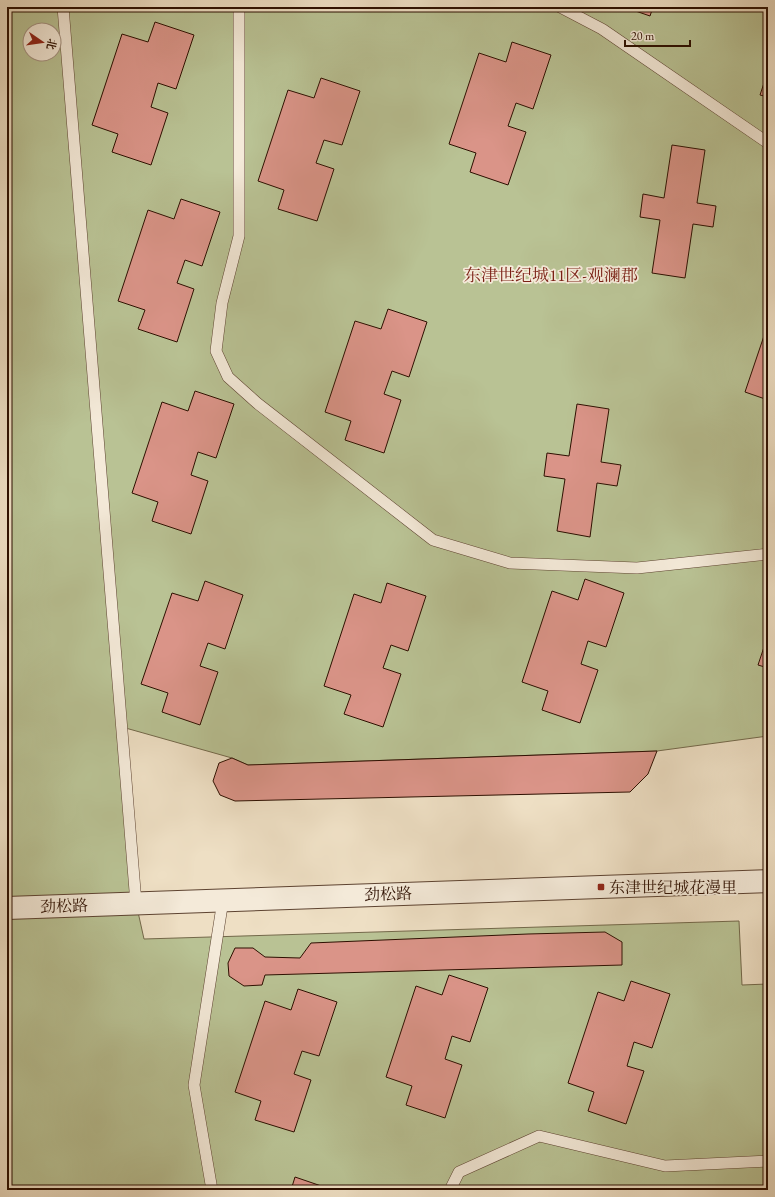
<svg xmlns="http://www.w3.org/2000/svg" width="775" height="1197" font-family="'EB Garamond','Noto Serif SC',serif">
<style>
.green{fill:#b9c294;stroke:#73684a;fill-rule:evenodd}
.building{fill:#da9488;stroke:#2d0f00}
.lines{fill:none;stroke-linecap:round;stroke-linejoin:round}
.service-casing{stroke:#5d4331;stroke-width:12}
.tertiary-casing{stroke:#5d4331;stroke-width:24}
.service{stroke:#f4ead9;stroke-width:11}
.tertiary{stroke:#f4ead9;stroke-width:22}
.poi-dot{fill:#8f2418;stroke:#f4ead9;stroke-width:1.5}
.labels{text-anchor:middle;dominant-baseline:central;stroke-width:3.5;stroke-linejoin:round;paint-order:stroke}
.poi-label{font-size:16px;fill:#2d0f00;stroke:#f4ead9;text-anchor:start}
.street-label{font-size:16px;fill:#2d0f00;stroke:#f4ead9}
.neighbourhood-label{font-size:17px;fill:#7a1f14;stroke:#f4ead9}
</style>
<rect width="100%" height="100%" fill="#eedfc4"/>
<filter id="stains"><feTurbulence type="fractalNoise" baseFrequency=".005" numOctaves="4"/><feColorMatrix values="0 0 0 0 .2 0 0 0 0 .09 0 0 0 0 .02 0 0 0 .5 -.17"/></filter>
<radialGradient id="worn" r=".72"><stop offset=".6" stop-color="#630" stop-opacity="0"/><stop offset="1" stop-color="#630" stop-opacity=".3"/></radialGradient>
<path class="green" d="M7,7H768V736L657,751L248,765L232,758L122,727L136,903L144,939L739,921L742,985L768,984V1190H7ZM30,30H54V54H30Z"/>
<g class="building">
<path d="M624,7H653L650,16Z"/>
<path d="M155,22L194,35L176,89L158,83L151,107L168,113L151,165L112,152L118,134L92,125L122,34L148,42Z"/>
<path d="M512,42L551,55L533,109L516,103L508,126L526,132L508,185L470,172L476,153L449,144L479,53L506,62Z"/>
<path d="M768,71V97L760,95Z"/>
<path d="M321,78L360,91L342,145L324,140L316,163L334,169L317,221L278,209L284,190L258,181L288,90L314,98Z"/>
<path d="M672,145L705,150L697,203L716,206L713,227L693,224L685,278L652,273L660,220L640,217L643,194L664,198Z"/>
<path d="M181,199L220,212L202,266L185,260L177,283L194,289L177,342L138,329L145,310L118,301L148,210L174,219Z"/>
<path d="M388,309L427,322L409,377L392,371L384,394L401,400L384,453L345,440L351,421L325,412L355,321L381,329Z"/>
<path d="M768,324V400L745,392Z"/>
<path d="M195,391L234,404L216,458L198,452L191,475L208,481L191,534L152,521L158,502L132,493L162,402L188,411Z"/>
<path d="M577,404L609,409L601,462L621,465L617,486L597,483L590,537L557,531L565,479L544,476L547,453L569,456Z"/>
<path d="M585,579L624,593L606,647L588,641L581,664L598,670L580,723L542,710L548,691L522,682L552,591L578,600Z"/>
<path d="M205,581L243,595L225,649L208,643L200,666L218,672L200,725L162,712L168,693L141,684L172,593L198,601Z"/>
<path d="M387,583L426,596L408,651L391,645L383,668L401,674L383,727L344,714L351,695L324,686L354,594L381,603Z"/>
<path d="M768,635V668L758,665Z"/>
<path d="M657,751L648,774L630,792L235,801L220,795L213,781L219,763L232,758L248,765Z"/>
<path d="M605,932L622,942V965L265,975L262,985L244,986L229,976L228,963L235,948H253L265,957L300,958L311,943L528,934Z"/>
<path d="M449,975L488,988L470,1042L452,1036L445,1059L462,1065L445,1118L406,1105L412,1086L386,1077L416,986L442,995Z"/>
<path d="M631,981L670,994L652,1048L634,1042L627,1066L644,1071L626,1124L588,1111L594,1092L568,1083L598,992L624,1001Z"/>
<path d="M298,989L337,1002L319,1056L302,1051L294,1074L311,1080L294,1132L255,1120L261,1101L235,1092L265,1001L291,1010Z"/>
<path d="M765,1012H768V1096Z"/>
<path d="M295,1177L333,1190H291Z"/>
</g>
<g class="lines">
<g class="service-casing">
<g id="service">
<path d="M63,7L136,903"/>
<path d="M239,7V236L222,303L216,351L228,377L257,403L433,540L510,563L637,568L768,554"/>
<path d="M560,7L602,29L768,143"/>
<path d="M212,1190L194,1085L223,900"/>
<path d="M450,1190L459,1172L539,1136L665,1166L768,1161"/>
</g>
</g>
<g class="tertiary-casing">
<path id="tertiary" d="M7,908L768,881"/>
</g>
<use href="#service" class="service"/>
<use href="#tertiary" class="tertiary"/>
</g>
<rect class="poi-dot" x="597" y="883" width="8" height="8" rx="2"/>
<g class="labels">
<g class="poi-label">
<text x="609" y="887">东津世纪城花漫里</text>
</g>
<g class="street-label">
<text transform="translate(388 894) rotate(-2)">劲松路</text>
<text transform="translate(64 906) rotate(-2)">劲松路</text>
</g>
<g class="neighbourhood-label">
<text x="551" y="275">东津世纪城11区-观澜郡</text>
</g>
</g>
<rect width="775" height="1197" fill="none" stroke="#eedfc4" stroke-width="24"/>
<rect x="8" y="8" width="759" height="1181" fill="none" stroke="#2d0f00" stroke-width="2"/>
<rect x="12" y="12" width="751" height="1173" fill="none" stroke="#2d0f00"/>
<g transform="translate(42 42) rotate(103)"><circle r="19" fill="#f4ead9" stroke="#a49282"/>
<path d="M0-3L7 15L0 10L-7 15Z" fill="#8f2418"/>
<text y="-6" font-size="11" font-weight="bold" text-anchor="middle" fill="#2d0f00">北</text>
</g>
<path d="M625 40v6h65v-6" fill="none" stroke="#2d0f00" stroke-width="2"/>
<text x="631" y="40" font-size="12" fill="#2d0f00" stroke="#f4ead9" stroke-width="3" paint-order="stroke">20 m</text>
<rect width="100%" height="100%" filter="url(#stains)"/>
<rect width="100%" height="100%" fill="url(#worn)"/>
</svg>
